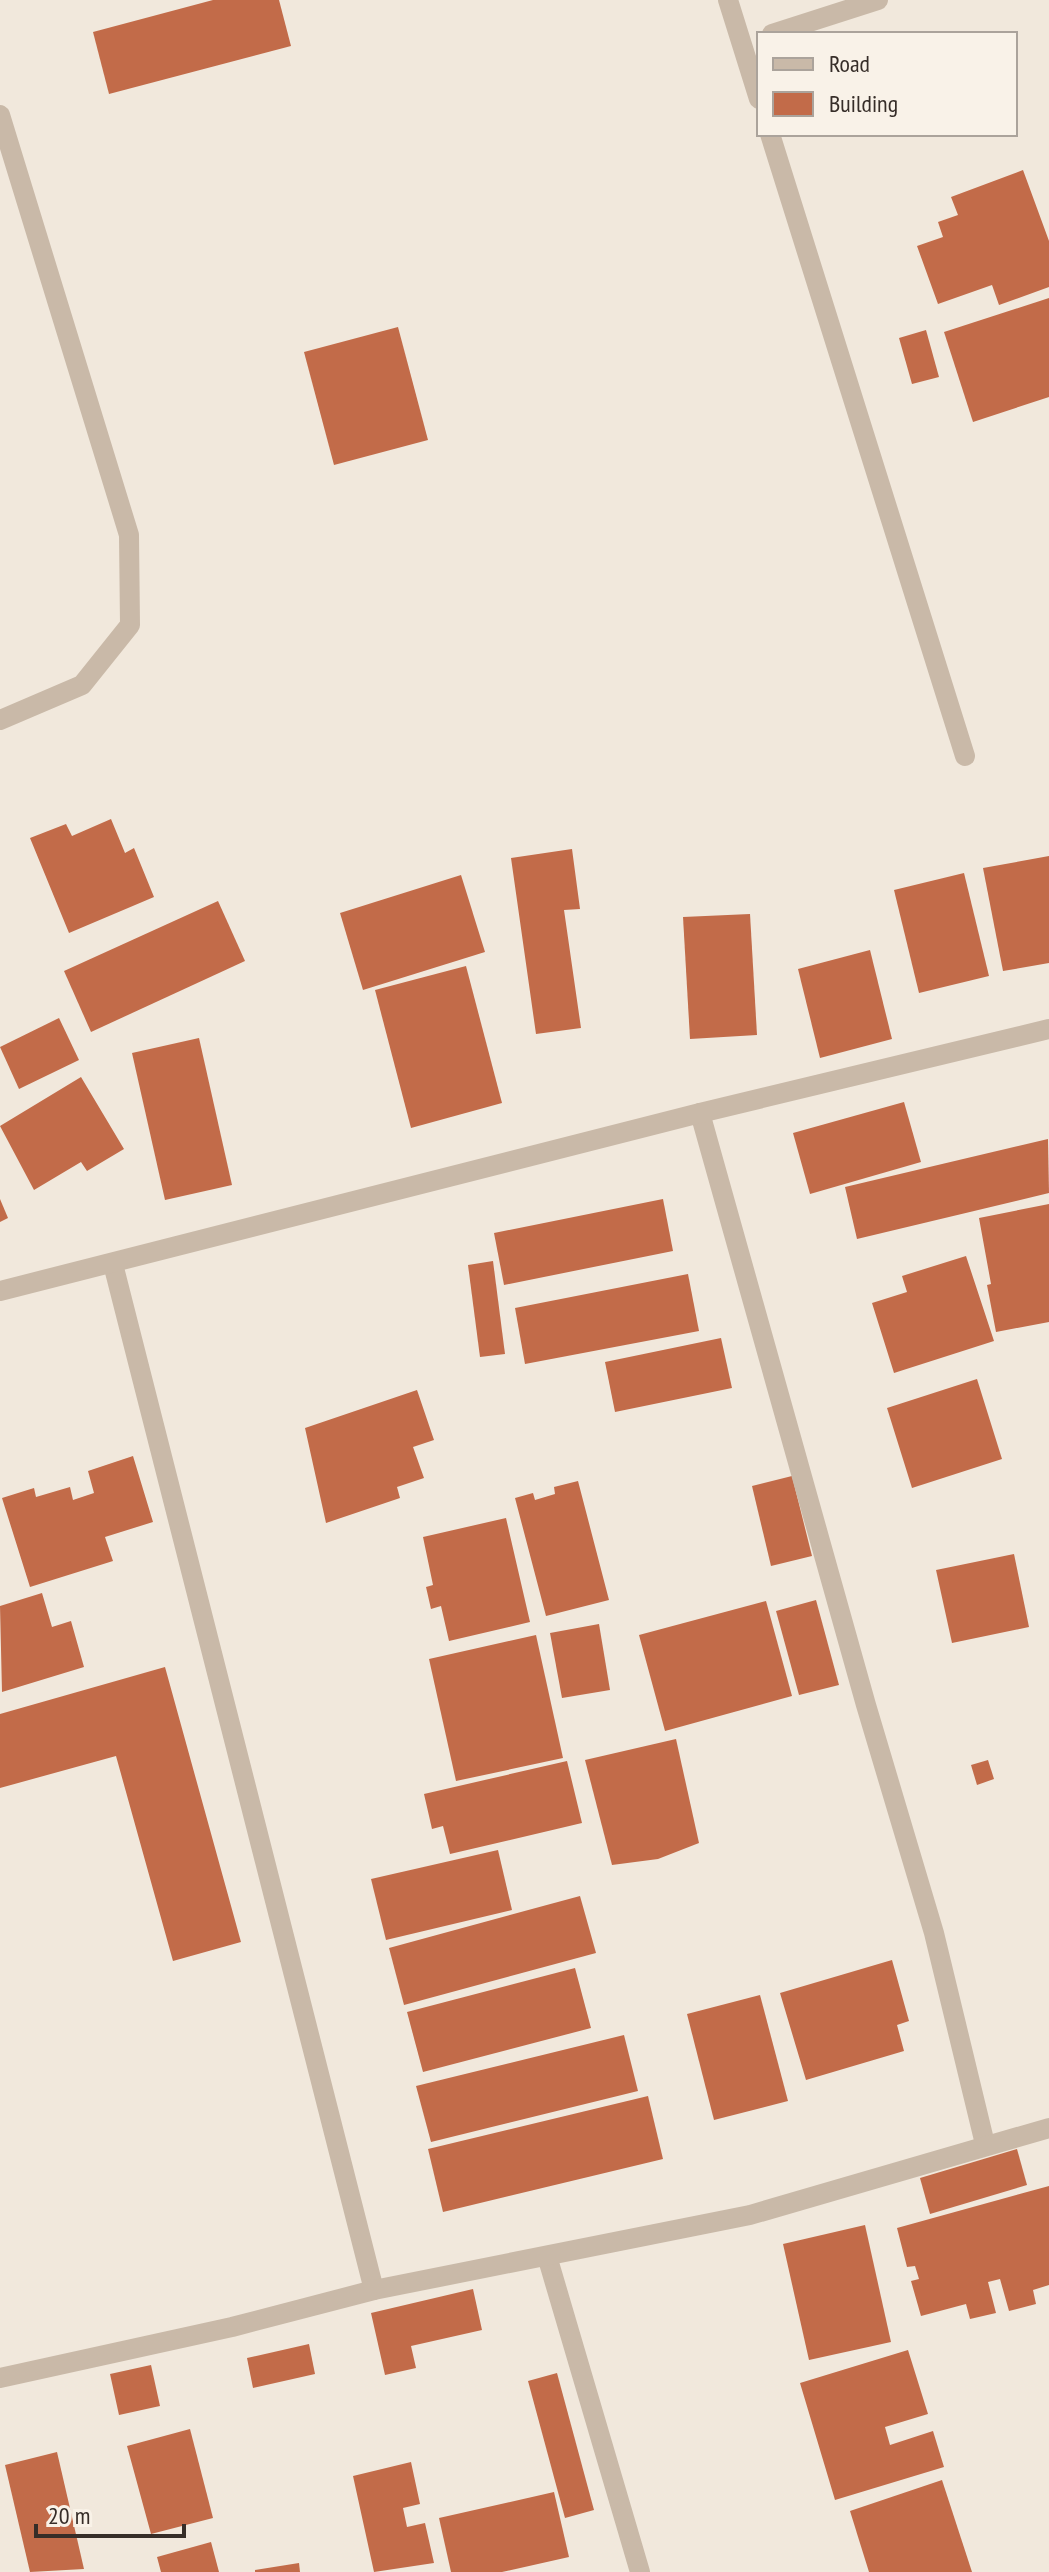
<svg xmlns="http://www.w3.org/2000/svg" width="1049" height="2572" font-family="'PT Sans Narrow',sans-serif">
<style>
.building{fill:#c26b49}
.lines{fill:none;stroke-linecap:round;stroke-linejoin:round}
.minor{stroke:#c9b9a8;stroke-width:20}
</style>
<rect width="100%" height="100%" fill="#f1e8dc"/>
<g class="building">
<path d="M213,0H279L291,46L109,94L93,32Z"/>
<path d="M1023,170L1049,241V287L999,305L992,285L938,304L917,246L943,237L938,222L958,215L951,197Z"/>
<path d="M1049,298V397L973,422L944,332Z"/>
<path d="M398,327L428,440L334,465L304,352Z"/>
<path d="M926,330L939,377L912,384L899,338Z"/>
<path d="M111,819L125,853L134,848L154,897L69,933L30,838L66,824L72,836Z"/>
<path d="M572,849L580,909L564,910L581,1028L536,1034L511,858Z"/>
<path d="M1049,856V963L1003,971L983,868Z"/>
<path d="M964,873L989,976L919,993L894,890Z"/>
<path d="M461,875L485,952L363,990L340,913Z"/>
<path d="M218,901L245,961L91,1032L64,971Z"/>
<path d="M750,914L757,1035L690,1039L683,917Z"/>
<path d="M870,950L892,1039L820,1058L798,969Z"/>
<path d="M466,966L502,1103L411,1128L375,990Z"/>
<path d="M59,1018L79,1060L19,1089L0,1047Z"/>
<path d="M199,1038L232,1185L165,1200L132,1053Z"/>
<path d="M81,1077L124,1149L87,1171L81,1162L34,1190L0,1126Z"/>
<path d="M904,1102L921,1162L810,1194L793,1133Z"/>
<path d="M1048,1139L1049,1193L857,1239L845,1187Z"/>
<path d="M0,1199L8,1218L0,1222Z"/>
<path d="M663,1199L673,1251L504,1285L494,1233Z"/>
<path d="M1049,1204V1322L996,1332L987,1285L991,1284L979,1218Z"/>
<path d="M966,1256L994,1341L894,1373L872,1303L907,1292L902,1276Z"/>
<path d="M493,1261L505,1354L480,1357L468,1265Z"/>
<path d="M688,1274L699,1331L525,1364L515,1308Z"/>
<path d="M721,1338L732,1388L615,1412L605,1362Z"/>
<path d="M977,1379L1002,1459L912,1488L887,1408Z"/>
<path d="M417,1390L434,1440L413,1447L424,1478L397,1487L400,1498L326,1523L305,1428Z"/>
<path d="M133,1456L153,1522L105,1537L113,1561L30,1587L2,1498L34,1488L36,1497L70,1487L73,1500L94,1493L88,1471Z"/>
<path d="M792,1476L812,1556L771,1566L752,1486Z"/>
<path d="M578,1481L609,1600L546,1616L515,1498L533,1493L535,1500L555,1494L554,1487Z"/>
<path d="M506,1518L530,1622L449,1641L441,1606L431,1609L426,1587L433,1585L423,1537Z"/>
<path d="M1014,1554L1029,1627L952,1643L936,1570Z"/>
<path d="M42,1593L52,1627L71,1621L84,1667L2,1692L0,1606Z"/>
<path d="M816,1600L839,1685L799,1695L776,1611Z"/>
<path d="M766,1601L792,1696L665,1731L639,1635Z"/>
<path d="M599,1624L610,1690L562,1698L550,1633Z"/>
<path d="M536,1635L563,1758L456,1781L429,1659Z"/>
<path d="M165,1667L241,1942L173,1961L116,1756L0,1788V1714Z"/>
<path d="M676,1739L699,1843L658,1859L612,1865L585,1760Z"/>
<path d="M988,1760L994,1779L977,1785L971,1765Z"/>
<path d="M567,1761L582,1823L450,1854L443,1826L432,1829L424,1794Z"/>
<path d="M498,1850L512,1910L386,1940L371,1879Z"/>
<path d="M580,1896L596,1953L404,2005L389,1948Z"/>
<path d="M892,1960L909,2021L897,2025L904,2051L806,2080L780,1993Z"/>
<path d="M575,1968L591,2028L423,2072L407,2012Z"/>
<path d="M760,1995L788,2101L714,2120L687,2014Z"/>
<path d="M624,2035L638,2091L431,2142L416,2086Z"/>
<path d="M648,2096L663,2159L443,2212L428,2149Z"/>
<path d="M1017,2149L1027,2185L930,2214L920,2178Z"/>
<path d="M1049,2186V2285L1033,2290L1036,2304L1009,2311L1000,2279L988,2282L996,2313L970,2319L966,2304L921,2316L911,2281L919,2279L915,2266L907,2267L897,2228Z"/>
<path d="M865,2225L891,2342L809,2360L783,2244Z"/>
<path d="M473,2289L482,2330L411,2346L416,2368L385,2375L371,2313Z"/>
<path d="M309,2344L315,2374L253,2388L247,2358Z"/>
<path d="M908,2350L928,2414L885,2427L890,2445L933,2431L944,2467L835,2500L800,2383Z"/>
<path d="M151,2365L160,2406L119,2415L110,2374Z"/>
<path d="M557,2373L594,2510L565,2518L528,2381Z"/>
<path d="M190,2429L213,2518L151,2534L127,2446Z"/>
<path d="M57,2452L84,2569L30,2572L5,2465Z"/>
<path d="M411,2462L420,2504L403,2508L407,2527L425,2523L434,2563L374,2572L353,2476Z"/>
<path d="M942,2480L972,2572H869L850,2511Z"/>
<path d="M554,2492L569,2557L502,2572H451L439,2518Z"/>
<path d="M211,2542L219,2572H161L157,2557Z"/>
<path d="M299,2563L300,2572H255V2570Z"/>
</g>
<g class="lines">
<g class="minor">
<path d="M728,0L759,99"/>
<path d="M772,34L878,0"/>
<path d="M0,115L129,535L130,625L82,685L0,720"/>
<path d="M770,134L965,756"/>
<path d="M700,1113L866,1705L934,1933L985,2144"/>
<path d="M113,1264L374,2290"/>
<path d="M0,1291L700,1113L1049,1029"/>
<path d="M547,2256L640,2572"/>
<path d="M0,2378L232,2327L374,2290L750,2215L1049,2128"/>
</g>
</g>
<rect x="757" y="32" width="260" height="104" fill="#f9f2e8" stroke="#aba39b" stroke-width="2"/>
<rect x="773" y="58" width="40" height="12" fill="#c9b9a8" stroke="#aba39b" stroke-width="2"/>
<text x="829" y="72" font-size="24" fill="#362d28">Road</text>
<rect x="773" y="92" width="40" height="24" fill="#c26b49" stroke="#aba39b" stroke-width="2"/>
<text x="829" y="112" font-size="24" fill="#362d28">Building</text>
<path d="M36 2524v12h148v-12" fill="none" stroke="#362d28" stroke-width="4"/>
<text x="48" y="2524" font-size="24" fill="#362d28" stroke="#f9f2e8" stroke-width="6" paint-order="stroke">20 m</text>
</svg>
